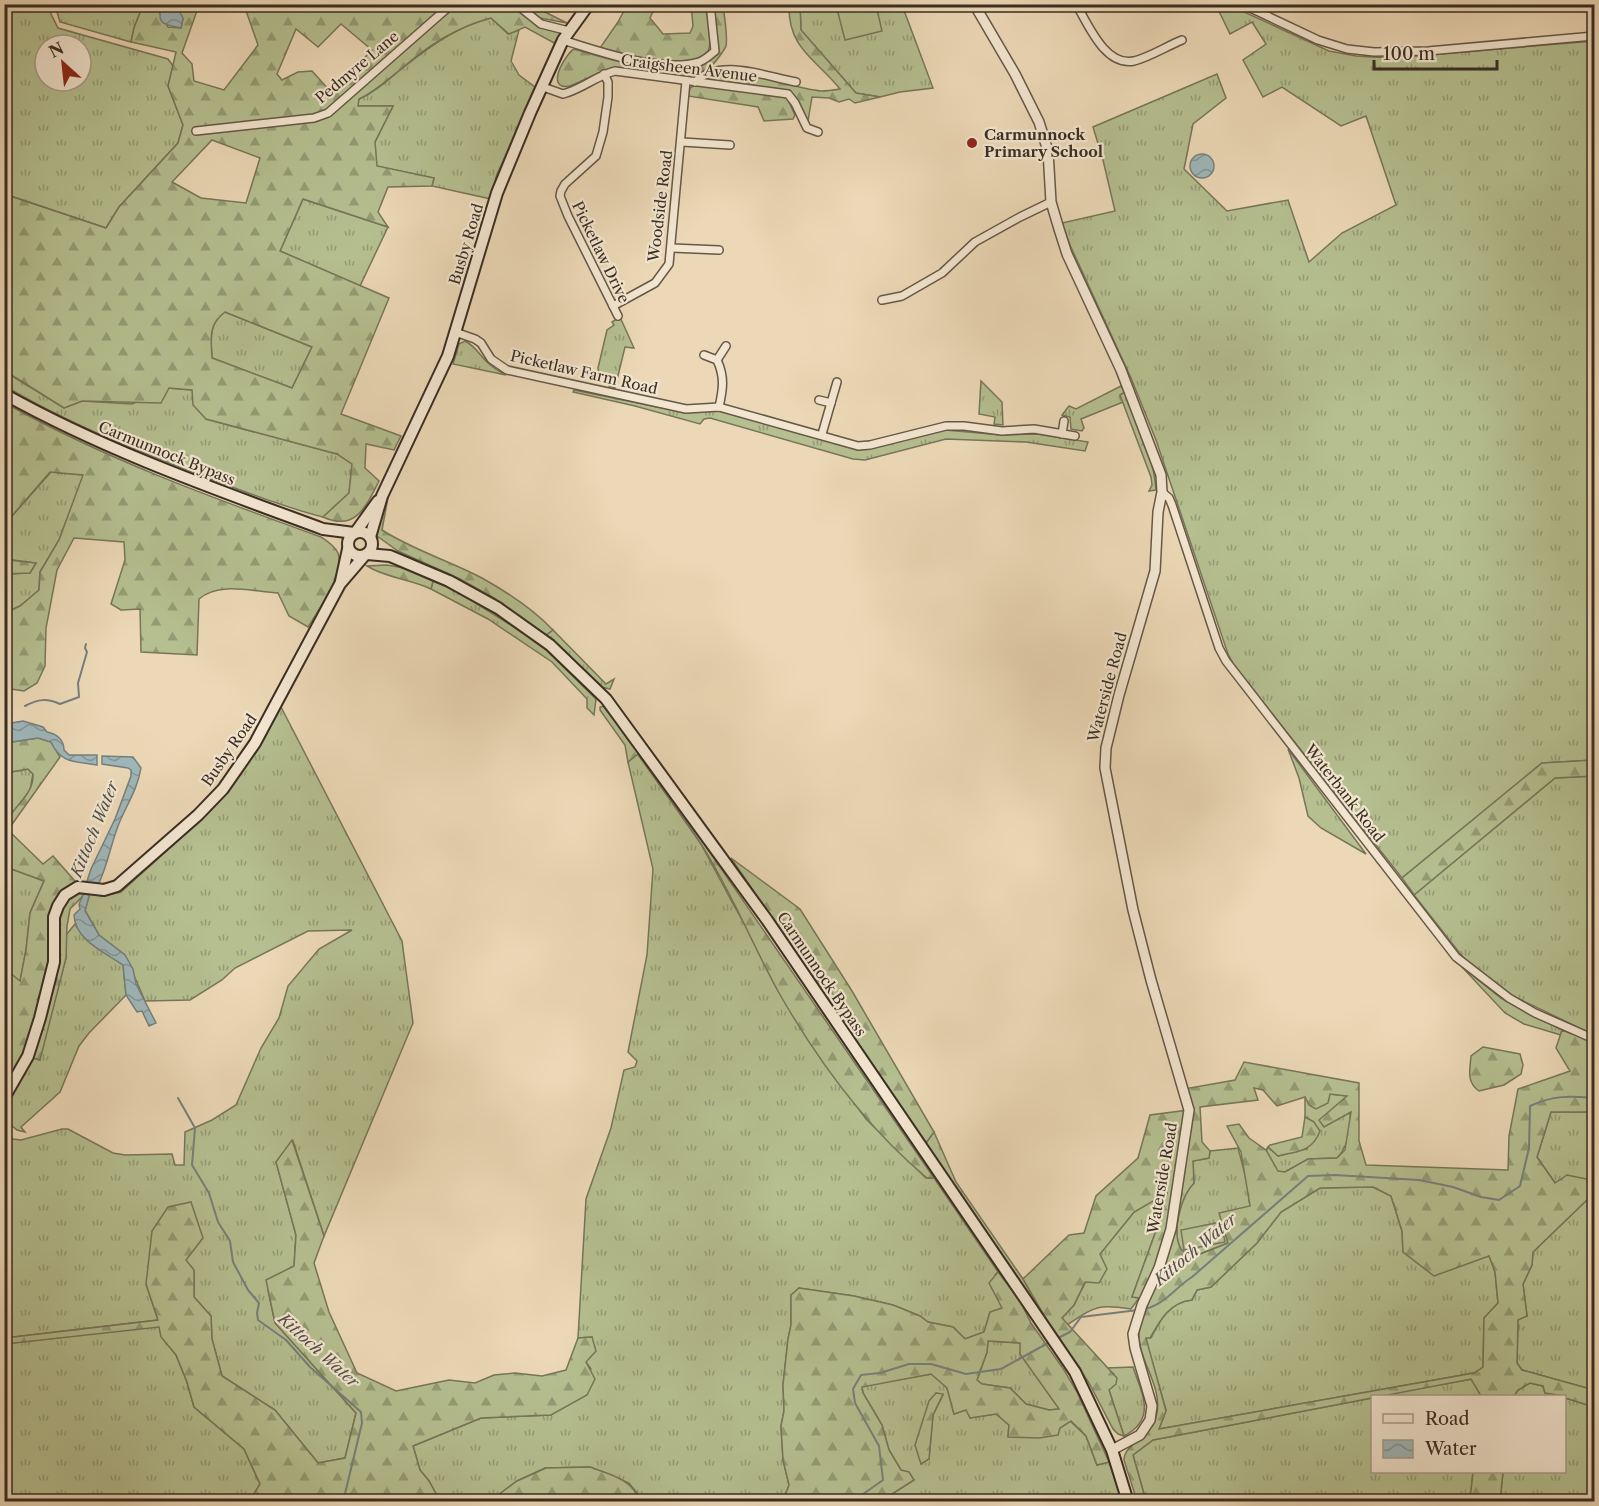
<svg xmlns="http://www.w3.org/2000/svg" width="1599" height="1506" font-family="'Libre Caslon Text',serif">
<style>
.grass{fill:url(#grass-tufts);stroke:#77765a;stroke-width:1.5;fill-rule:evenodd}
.forest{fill:url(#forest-firs);stroke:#77765a;stroke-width:1.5;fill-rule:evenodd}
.garden{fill:#b5bf90;stroke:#77765a;stroke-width:1.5}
.water{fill:url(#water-waves);stroke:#76807e;stroke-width:1.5}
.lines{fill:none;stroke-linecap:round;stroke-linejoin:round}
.stream{stroke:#76807e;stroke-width:2}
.minor-casing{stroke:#665848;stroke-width:10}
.tertiary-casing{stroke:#665848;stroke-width:12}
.secondary-casing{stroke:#392d23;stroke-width:14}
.minor{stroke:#f3e6d0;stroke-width:7}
.tertiary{stroke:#f3e6d0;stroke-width:9}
.secondary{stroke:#f3e6d0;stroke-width:10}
.poi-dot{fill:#8f2418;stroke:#f3e6d0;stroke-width:2}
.labels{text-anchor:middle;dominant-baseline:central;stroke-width:4.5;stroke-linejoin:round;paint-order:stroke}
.street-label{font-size:15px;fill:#392d23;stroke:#f3e6d0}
.poi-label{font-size:15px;font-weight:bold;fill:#392d23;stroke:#f3e6d0;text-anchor:start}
.water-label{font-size:16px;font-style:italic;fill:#525049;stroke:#f3e6d0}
</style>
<defs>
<pattern id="grass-tufts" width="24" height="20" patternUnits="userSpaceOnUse" patternTransform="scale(1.5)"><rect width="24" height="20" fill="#b5bf90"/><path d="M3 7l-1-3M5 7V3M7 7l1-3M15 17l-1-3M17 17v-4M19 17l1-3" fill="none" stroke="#949c75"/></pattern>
<pattern id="forest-firs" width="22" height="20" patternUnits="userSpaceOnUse" patternTransform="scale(1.5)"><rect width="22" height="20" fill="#b5bf90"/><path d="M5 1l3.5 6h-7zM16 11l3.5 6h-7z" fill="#949c75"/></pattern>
<pattern id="water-waves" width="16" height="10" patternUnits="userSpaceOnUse" patternTransform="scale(1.5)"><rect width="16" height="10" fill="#9eb7ba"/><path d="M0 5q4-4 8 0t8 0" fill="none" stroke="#829597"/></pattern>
</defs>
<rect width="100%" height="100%" fill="#ecd8b6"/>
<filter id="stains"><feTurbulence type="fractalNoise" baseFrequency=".00333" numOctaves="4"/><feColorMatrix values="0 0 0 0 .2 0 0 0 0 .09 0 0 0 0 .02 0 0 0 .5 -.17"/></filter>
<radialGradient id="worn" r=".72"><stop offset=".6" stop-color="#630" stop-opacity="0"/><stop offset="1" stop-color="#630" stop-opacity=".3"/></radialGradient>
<g class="grass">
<path d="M5,5H52L51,14L58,28L168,59L173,66L168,86L183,125L178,143L119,207L106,228L5,194ZM45,45H81V81H45Z"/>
<path d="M58,5H143L134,28L131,42L60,22L57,12Z"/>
<path d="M800,5H902L933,88L900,92L880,97L856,93L801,30Z"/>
<path d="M1216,5H1229L1329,51L1356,56L1390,58L1594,41V760L1542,763L1402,878L1235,667L1228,654L1156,440L1131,378L1070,245L1062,223L1115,211L1103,160L1093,127L1217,74L1226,98L1193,124L1184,169L1227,211L1288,200L1309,262L1342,233L1396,205L1366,116L1341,126L1282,87L1263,97L1243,60L1266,44L1252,22L1230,34Z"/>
<path d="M491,18L508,34L519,30L511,61L519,75L535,87L496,177L491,199L432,186L434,178L376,166L375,142L393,106H357L359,99C377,91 390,78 405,66C432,45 458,26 491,18Z"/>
<path d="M303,199L388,227L360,286L280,251Z"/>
<path d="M225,312L312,347L292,388L212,358C211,339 208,324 225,312Z"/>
<path d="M620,317L634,348L625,347L615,388L609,386L610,379L599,376L598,368L607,330L614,325L612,322Z"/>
<path d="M465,341C476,347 478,353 486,361C492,367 498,371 506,375L453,364L459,344Z"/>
<path d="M4,371L64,408L82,401L132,404L169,388L192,390L206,419L337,454L352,464L349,493L323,517C282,507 244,491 205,477C138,451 66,423 5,386Z"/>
<path d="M981,381L1002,402L1003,425L994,424L995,417L979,414Z"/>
<path d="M1121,386L1125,392L1120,395L1123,402L1081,419L1084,428L1082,431L1071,429L1070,417L1062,415L1069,406L1076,409Z"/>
<path d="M574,390L687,413L710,410L721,411L863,449L945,430L1002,435L1039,434L1088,442L1085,451L1026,442L946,439L865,460L853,459L710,418L704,419L700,424L635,406L573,392Z"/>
<path d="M51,472L84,475L59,540L40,572L39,590L20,606L5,613L4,574L30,573L36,563L5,559V524Z"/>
<path d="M433,581L455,590L539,643L596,699L594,715L587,708V699L552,662L488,619L431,589Z"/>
<path d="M553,630L606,684L614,679L610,689L602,687L546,635Z"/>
<path d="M281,707L402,941L413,1023L324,1236L293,1141L276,1162L296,1235L294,1266L268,1290L275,1323L356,1413L345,1458L318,1463L275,1410L222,1376L212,1339L211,1316L194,1297V1271L146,1284L158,1320L5,1338L4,1132L13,1139L21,1140L62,1129H68L113,1153L125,1155L172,1154L175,1165H184L185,1132L212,1120L236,1105L261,1048L279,1018L288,986L319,949L352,930L308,931L235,968L222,980L190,1000L145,1001L125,955L99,935L85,910L90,893L102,896L121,892L204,817L239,776Z"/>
<path d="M1288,749L1366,854L1321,828L1308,816L1299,778Z"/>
<path d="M637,753L701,844L733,904L824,1062L866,1119L926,1178H934L998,1272L995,1275L1003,1308L990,1312L984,1332L965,1339L953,1327L928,1322L920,1316L893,1305L854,1296L799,1288L791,1295V1325L788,1339L783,1385L784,1411L781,1426L783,1460L789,1485L783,1501H638V1494L629,1483L590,1467L545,1468L517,1481L490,1501H440L429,1481L420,1470L413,1446L481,1418L551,1415L591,1369L586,1362L592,1337L578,1338L586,1199L611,1128L624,1070L635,1067L637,1061L628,1052L647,955L653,869L628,762Z"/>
<path d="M28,769L33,774L30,790L5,824V773Z"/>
<path d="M1594,776V1035L1511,995L1466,961L1414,895L1555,778Z"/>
<path d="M9,868L44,881L30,913L26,950L20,982L5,969L4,870Z"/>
<path d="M75,924L82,935L123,965L126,995L89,1033L79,1046L60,1092L21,1127L25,1132L17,1130L5,1120L4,1103L34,1058L39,1060L66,958V935Z"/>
<path d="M1462,967L1501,998L1562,1030L1561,1035L1524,1024L1505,1013Z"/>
<path d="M1329,1094L1348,1096C1352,1116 1352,1143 1337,1158L1308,1159L1285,1172H1278L1266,1150L1268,1147L1278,1156L1307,1149L1314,1122L1305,1117V1097Z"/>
<path d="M1551,1112H1594V1390L1522,1370L1517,1363L1518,1319L1527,1316L1523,1284L1532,1265L1533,1252L1592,1195L1555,1183L1537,1157Z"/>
<path d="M934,1132L956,1182L1023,1279L1045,1317L926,1143Z"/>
<path d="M1238,1148L1247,1182L1250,1206L1223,1223L1228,1243L1192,1257C1188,1255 1184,1253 1181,1249C1171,1232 1181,1196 1194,1183L1193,1161L1209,1158L1210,1151Z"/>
<path d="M1373,1187L1391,1196L1402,1231L1403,1252L1489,1255L1495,1272L1498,1303L1484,1318L1483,1368L1474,1373L1159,1429L1166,1410L1145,1337L1151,1338C1160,1320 1170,1302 1192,1300L1197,1290L1211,1287L1257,1243L1281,1212L1320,1188Z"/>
<path d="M1167,1192L1157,1228L1132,1297L1139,1298L1131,1309C1097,1304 1096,1306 1067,1325L1062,1318L1074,1305L1099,1255L1134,1212Z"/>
<path d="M159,1326L162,1337L176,1355L187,1382L194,1407L244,1449L260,1484L252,1497L239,1495L231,1501H5L4,1344Z"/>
<path d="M988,1341L1021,1343L1020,1354L1060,1409L1049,1410L1026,1404L1010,1388L982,1384L977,1380L987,1352Z"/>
<path d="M1133,1367C1142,1394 1157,1419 1124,1436L1109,1390L1114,1374L1107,1368Z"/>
<path d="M932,1374L947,1388L954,1414L967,1409L970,1418L996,1414L1009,1425L1008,1436L1059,1428L1070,1421L1086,1436L1097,1465L1109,1462L1122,1501L969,1502L965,1499L956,1502L881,1501L914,1480L901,1470L889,1450L882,1425L863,1393L862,1386ZM936,1393L943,1395L933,1415L929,1459L915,1446Z"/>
<path d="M1472,1379L1481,1396H1378Z"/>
<path d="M1530,1383L1543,1386L1545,1393L1557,1396H1514L1518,1390Z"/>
<path d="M1372,1398V1472H1473L1470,1501H1146L1133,1455L1153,1440Z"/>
<path d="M1565,1398L1594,1407V1501L1500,1502L1503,1472H1564Z"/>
</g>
<g class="forest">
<path d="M143,5H162L159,12L168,27L181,28L183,19L176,5H199L182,53L192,64L194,81L224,90L258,45L244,5H447L368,73L365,81L458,5H512C526,18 543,27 562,33L556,44L525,27L509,34L491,18C456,27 428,46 401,69C387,80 376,91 359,99L358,106H393L375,142L377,166L434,178L432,186L388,187L378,212L388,227L303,199L280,251L389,298L341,414L401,436L394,450L366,444L365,468L379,481C366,506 356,532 323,517L349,493L352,464L337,454L206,419L193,405L192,390L169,388L161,403L82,401L64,408L5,371L4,194L106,228L119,207L178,143L183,125L168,86L176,52L131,42L134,28ZM341,24L372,50L331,92L312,71L298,72L282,80L277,74L296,29L318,47ZM212,140L260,158L246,203L201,198L172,182ZM225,312L312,347L292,388L212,358C211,339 208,324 225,312Z"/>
<path d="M523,5H535L545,12L567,23L540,18Z"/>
<path d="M627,5H656L650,18L663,34L690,33L693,26L691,5H706C707,15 713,43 708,51C694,72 620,55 600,48L618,22Z"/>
<path d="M714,5H723C724,15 728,36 726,46C725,49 721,54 719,57C692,95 649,64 612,68C598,70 571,90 562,86C549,81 567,53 574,49C608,59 692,88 717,52Z"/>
<path d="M789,5H800L801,30L856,93L880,97L855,103L849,99L839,102L829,98L812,97L808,121L789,91L706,80C737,63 787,88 821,91C827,91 834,90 840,89C816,59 788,49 789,5Z"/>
<path d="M695,85L786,96L795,115L793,119L764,121L758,107L688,96L690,88Z"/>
<path d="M1125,392C1137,424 1154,456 1156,490L1149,491L1152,485L1151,477L1120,395Z"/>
<path d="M5,403C105,459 213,498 321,537C327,541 335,546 338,553C345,575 319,609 308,627L289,616L278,593C254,592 219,581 199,599L197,655L141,652L140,609L121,610L111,604L125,560L124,542L74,538L57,570L46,628L45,666L37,683L24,691L5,688V613L20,606L39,590L40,572L59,540L83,475L50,472L5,524Z"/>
<path d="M389,492L382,530C413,550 450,561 482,578C507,592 534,610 553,630L546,635L494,598L460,579L398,551L377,536L382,509Z"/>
<path d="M5,559L9,560L36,563L30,573L5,574Z"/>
<path d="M387,565L404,568L433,581L431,589C410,579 386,578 367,566Z"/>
<path d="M603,706L638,748L934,1178H927C867,1128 818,1061 779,993C752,944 731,891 701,844C681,813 659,784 638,754L628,762L625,745L600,710V707Z"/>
<path d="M38,738L51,742L60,757L8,830L43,864L53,856L74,880L83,896L70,909L67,926L66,958L40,1060L25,1055L5,1089V969L20,981L26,950L30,913L44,881L9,868L5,870C5,859 1,831 6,823C14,805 34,795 33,774L28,769L5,773V743Z"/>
<path d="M1594,760V776L1555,778L1414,895L1402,878L1542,763Z"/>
<path d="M731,858L800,909L852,991L934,1132L926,1143Z"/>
<path d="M1562,1030L1588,1040L1594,1055V1112H1551L1537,1157L1555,1183L1567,1175L1591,1180L1594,1185L1592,1195L1533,1252L1532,1265L1523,1284L1527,1316L1518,1320L1517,1363L1522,1370L1594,1390V1407L1565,1398L1564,1396L1545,1393L1543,1386L1530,1383L1518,1390L1514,1396H1481L1471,1379L1153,1440L1133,1455L1146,1501H1137L1124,1460C1125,1441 1153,1440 1157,1413C1162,1386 1139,1361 1139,1335C1139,1324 1146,1310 1149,1299L1132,1297L1157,1228L1167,1193L1134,1212L1100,1254L1107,1269L1099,1283L1085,1282L1074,1305L1062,1318L1117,1378L1116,1384L1109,1390L1124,1436L1118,1434L1113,1429L1089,1383L1045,1317L1023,1279L1069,1235L1084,1233L1096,1196L1138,1158L1150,1115L1188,1110L1184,1089L1235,1080L1244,1062L1359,1083V1141L1366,1165L1508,1170L1509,1136L1518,1089L1570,1071L1556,1048ZM1254,1088L1263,1090L1277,1106L1305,1097L1309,1105L1316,1109L1328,1103L1330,1094L1347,1096L1319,1120L1324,1127L1351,1112L1345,1150L1337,1158L1308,1159L1285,1172L1278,1171L1266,1150L1249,1138L1239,1124L1227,1126L1241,1152L1250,1206L1219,1213L1228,1243L1193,1257C1188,1255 1184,1253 1181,1249C1171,1232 1181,1196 1194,1183L1193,1161L1209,1158L1210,1151L1202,1142L1200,1107L1258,1100ZM1373,1187L1391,1196L1402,1231L1403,1252L1434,1276L1489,1256L1495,1272L1498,1303L1484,1318L1483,1367L1474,1373L1159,1429L1166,1411L1146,1338H1150C1160,1320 1170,1302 1192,1300L1197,1290L1211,1287L1257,1243L1281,1212L1320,1188Z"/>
<path d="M1483,1047L1520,1054L1523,1065L1521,1074L1504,1085L1479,1091C1466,1082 1470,1070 1471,1056Z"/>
<path d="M1305,1117L1314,1122L1320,1131C1312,1152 1298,1151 1278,1156L1268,1147L1270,1145L1302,1137Z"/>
<path d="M292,1140L324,1236L314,1263L329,1312L357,1373L396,1391L449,1380L475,1383L494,1375L515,1373L542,1376L566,1370L578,1338L592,1337L596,1351L586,1362L595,1379L587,1395L551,1415L481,1418L413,1446L420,1470L429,1481L440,1501H231L239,1495L252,1497L260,1484L244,1449L194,1407L187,1382L176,1355L161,1337L159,1327L5,1344V1338L158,1320L146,1284L152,1231L168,1207L191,1202L203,1238L186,1260L194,1270V1297L211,1316L212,1339L222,1376L275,1410L318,1463L345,1458L356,1413L275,1323L266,1280L294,1266L296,1235L276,1162Z"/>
<path d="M998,1272L1019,1299L1031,1323L1064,1370L1077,1392L1109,1462L1097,1465L1086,1436L1071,1421L1060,1428L1058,1435L1039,1438L1008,1437L1009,1425L996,1414L970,1418L966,1410L954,1414L947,1388L931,1374L862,1387L863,1393L882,1425L889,1450L901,1470L909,1472L914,1480L881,1501H783L789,1485L783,1460L781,1426L784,1411L783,1385L788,1339L791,1325V1295L799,1288L854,1296L893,1305L920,1316L928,1322L953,1327L965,1339L984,1332L990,1312L1002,1308L989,1283ZM988,1341L1020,1343V1354L1059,1409L1049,1410L1026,1404L1010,1388L982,1384L977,1380L987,1352Z"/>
<path d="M936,1393L943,1394L933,1415L929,1459L921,1464L915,1445L929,1401Z"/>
<path d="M590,1467C608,1474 636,1480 638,1501H490L517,1481L546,1468Z"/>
<path d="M1473,1472H1503L1500,1501H1470Z"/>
</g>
<g class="garden">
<path d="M836,5H876L882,31L845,40Z"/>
<path d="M1221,1222L1225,1242L1184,1250L1181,1230Z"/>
</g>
<g class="water">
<path d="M162,5H176L183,18L181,28C166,24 155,26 162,5Z"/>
<circle cx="1202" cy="166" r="12"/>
<path d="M23,721L43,727L47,732C57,734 64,740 64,750L69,755H97V765C75,761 61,764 51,742L38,738L5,743L6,724Z"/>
<path d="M102,756L133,757L141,768C138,787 128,803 120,821C111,842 108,865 98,885L86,884L91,869L115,819L131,776V770L128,768L102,764Z"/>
<path d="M85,891L90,893L85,911L99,935L125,955L133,969L136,984L156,1023L149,1026L142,1011L137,1012L126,995L123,965C104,952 75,940 74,915L80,909L79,904Z"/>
</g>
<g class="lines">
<g class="stream">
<path d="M25,706C38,699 47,698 60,704L79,697L78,683L87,652L85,648L86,644"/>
<path d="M178,1098L195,1128L192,1165L209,1193L218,1222L230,1241L233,1262L248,1290L259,1303L257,1313L258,1320L286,1340L310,1367L361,1412L362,1423L343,1502"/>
<path d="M1144,1309C1163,1306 1176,1287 1192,1277L1308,1176L1335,1175L1419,1180L1453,1187L1481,1197L1499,1200L1520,1186L1529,1148L1530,1106C1554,1095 1569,1096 1594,1098"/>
<path d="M1058,1338L1070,1332L1081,1317L1138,1310"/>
<path d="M852,1502L883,1480L879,1446L855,1403L853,1389L861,1375L880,1373L909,1364H931L966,1374L1001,1369L1050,1342"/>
</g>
<g class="minor-casing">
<g id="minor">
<path d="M516,4L541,24L569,31"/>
<path d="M1076,4C1088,24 1105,67 1134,61C1150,57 1167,46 1182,40"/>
<path d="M1242,4L1318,40L1347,49L1374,52L1428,51L1594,36"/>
<path d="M563,40C600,52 662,73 699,62C705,60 710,55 715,51L710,4"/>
<path d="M604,74L608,82V97L603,132L596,156L565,184L561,191L560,196L568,216L618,316"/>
<path d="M695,82C721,57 766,77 796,82"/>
<path d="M543,87L563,94C582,89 596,76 615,71L766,91L788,94L795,103L807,128L818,132"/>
<path d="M196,131L314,118L328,113L452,4"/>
<path d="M682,142L730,145"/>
<path d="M672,248L719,250"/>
<path d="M882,300L902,296L942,273L975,242L1020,217L1051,202"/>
<path d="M613,306L655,283L669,264L686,81"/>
<path d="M455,332L475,339L481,343L491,359L507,370L686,409L719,407L858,446L870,445L946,426H964L1002,431L1034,429L1075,436"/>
<path d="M704,355L717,360C725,377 723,389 719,407"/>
<path d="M717,360L726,346"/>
<path d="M819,400L831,403"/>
<path d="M822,434L837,382"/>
<path d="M1062,434L1064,421"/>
<path d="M1162,492L1169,498L1172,505L1219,648L1226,661L1456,957L1509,998L1535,1013L1594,1039"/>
</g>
</g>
<g class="tertiary-casing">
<path id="tertiary" d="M974,4L1015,74L1039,122L1048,151L1051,202L1059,229L1067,254L1121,370L1161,475L1162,492L1158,512L1155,571L1119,695L1106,748L1105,768L1133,910L1151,980L1189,1110L1171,1229L1159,1268L1142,1305L1133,1334L1135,1348L1152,1406L1150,1420L1140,1435L1112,1450"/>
</g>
<g class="secondary-casing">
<g id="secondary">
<path d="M4,394C106,451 215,489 323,529L354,533"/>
<circle cx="360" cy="544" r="12"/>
<path d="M355,533L378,501"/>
<path d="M370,537L382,496L448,356L497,193L530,113L563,40L589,4"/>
<path d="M367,554L390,556L449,581L498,608L550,645L606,699L767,920L1075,1372L1112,1450L1128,1502"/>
<path d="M341,581L348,549"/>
<path d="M4,1098L28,1056L40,1018L54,962V917L58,906L65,895L78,887L104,890L117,886L198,815L223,789L255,743L340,584L364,556"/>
</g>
</g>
<use href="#minor" class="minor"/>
<use href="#tertiary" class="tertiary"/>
<use href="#secondary" class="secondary"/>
</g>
<circle class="poi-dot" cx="972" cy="143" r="6"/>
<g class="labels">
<g class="street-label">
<text transform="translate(357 67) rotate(-40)">Pedmyre Lane</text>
<text transform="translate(689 68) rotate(7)">Craigsheen Avenue</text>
<text transform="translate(660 206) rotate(-83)">Woodside Road</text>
<text transform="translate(466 244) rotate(-73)">Busby Road</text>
<text transform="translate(601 252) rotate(64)">Picketlaw Drive</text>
<text transform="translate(584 372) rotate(13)">Picketlaw Farm Road</text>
<text transform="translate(167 453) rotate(22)">Carmunnock Bypass</text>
<text transform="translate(1107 687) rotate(-75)">Waterside Road</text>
<text transform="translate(229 750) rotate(-55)">Busby Road</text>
<text transform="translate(1345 793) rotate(52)">Waterbank Road</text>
<text transform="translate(822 974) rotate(56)">Carmunnock Bypass</text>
<text transform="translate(1162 1178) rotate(-80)">Waterside Road</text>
</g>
<g class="poi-label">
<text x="984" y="134">Carmunnock<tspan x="984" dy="17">Primary School</tspan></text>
</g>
<g class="water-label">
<text transform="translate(94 829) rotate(-68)">Kittoch Water</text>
<text transform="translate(1195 1249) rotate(-40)">Kittoch Water</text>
<text transform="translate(319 1350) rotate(42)">Kittoch Water</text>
</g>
</g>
<rect width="1599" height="1506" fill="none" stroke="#ecd8b6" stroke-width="24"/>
<rect x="6" y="6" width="1587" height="1494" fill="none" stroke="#392d23" stroke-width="3"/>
<rect x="12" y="12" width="1575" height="1482" fill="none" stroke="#392d23" stroke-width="1.5"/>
<rect x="1371" y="1395" width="195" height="78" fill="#f3e6d0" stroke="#a99c8b" stroke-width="1.5"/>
<rect x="1383" y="1414" width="30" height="9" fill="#f3e6d0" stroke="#a99c8b" stroke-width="1.5"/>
<text x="1425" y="1425" font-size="18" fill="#392d23">Road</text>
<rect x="1383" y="1440" width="30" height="18" fill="url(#water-waves)" stroke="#a99c8b" stroke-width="1.5"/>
<text x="1425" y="1455" font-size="18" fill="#392d23">Water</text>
<g transform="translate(63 63) rotate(333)"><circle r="28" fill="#f3e6d0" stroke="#a99c8b" stroke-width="1.5"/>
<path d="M0-4.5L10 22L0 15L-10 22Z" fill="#8f2418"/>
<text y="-9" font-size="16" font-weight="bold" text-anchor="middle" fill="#392d23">N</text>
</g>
<path d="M1374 60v9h123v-9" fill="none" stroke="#392d23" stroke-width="3"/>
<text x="1383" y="60" font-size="18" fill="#392d23" stroke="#f3e6d0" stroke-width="4.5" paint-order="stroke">100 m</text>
<rect width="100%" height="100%" filter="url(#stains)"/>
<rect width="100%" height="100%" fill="url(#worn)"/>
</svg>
